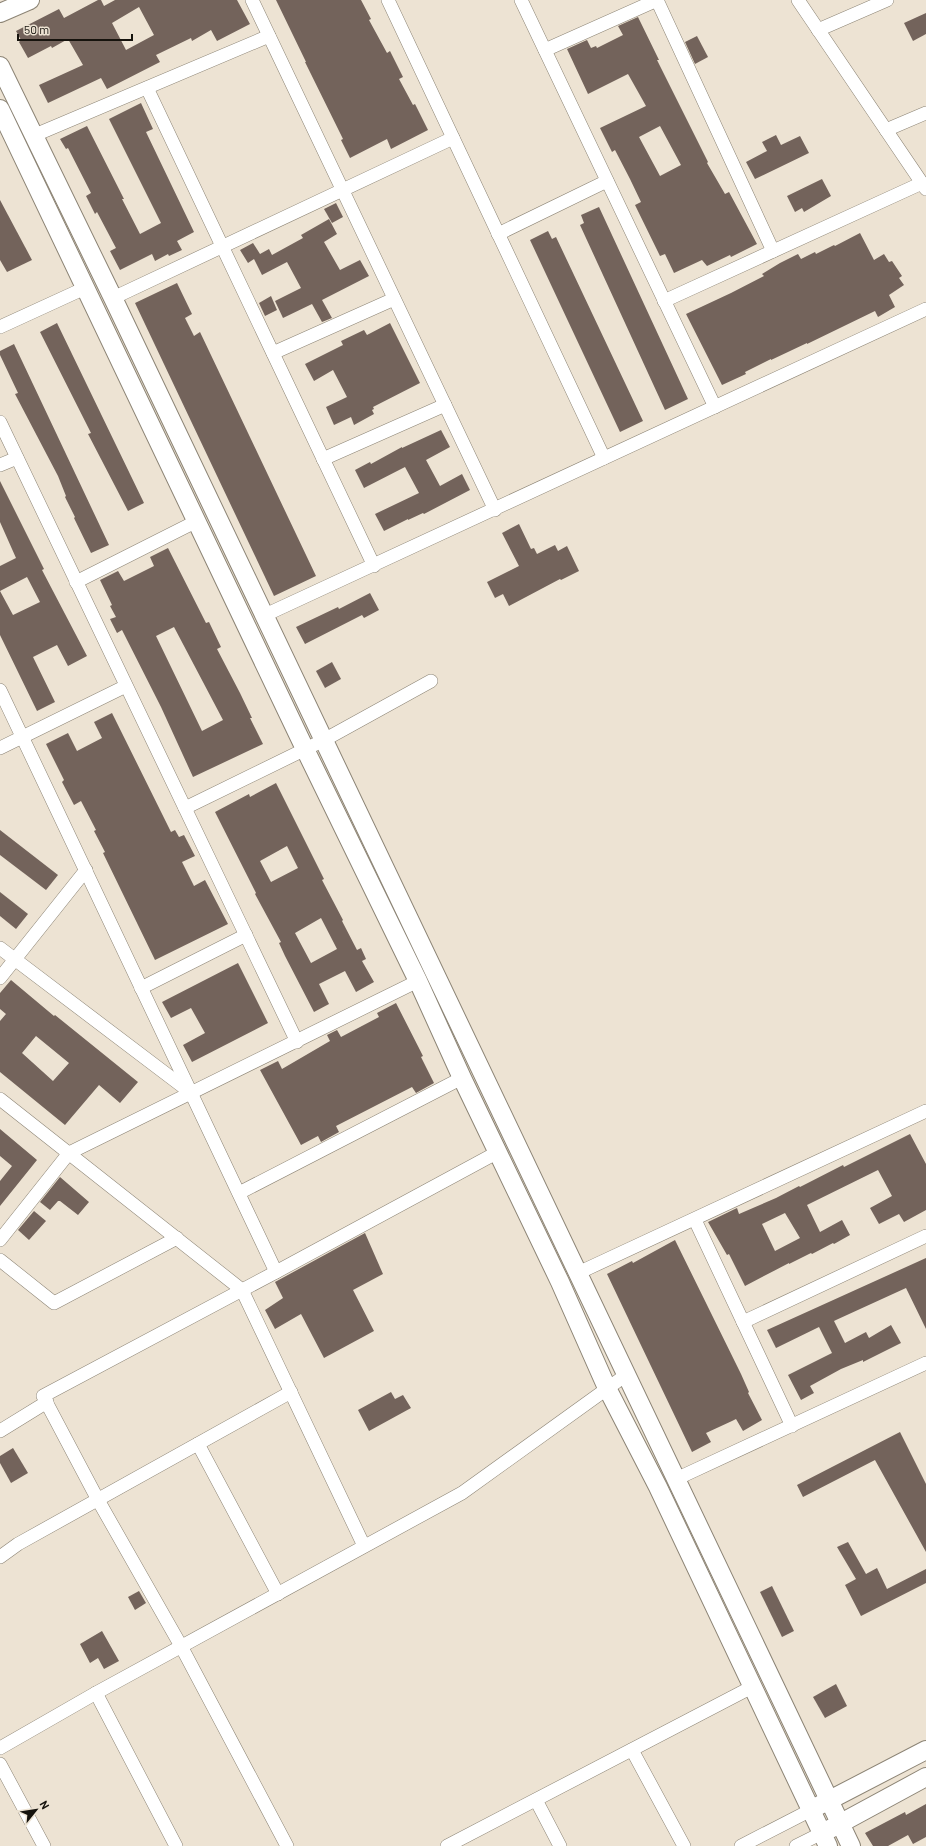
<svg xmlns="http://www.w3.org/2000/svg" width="926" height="1846" font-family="Barlow,sans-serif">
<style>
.building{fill:#73635b;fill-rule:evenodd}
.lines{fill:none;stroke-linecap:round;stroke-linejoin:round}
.street-casing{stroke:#8c8475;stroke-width:14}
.secondary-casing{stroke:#8c8475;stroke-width:20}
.street{stroke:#fff;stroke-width:13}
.secondary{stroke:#fff;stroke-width:18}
</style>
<rect width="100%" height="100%" fill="#ede3d3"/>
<g class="building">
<path d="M98,0H101L104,6L115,0H237L250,24L217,41L211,30L192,41L191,38L156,55L160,62L107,89L101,78L48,103L39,85L83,65L68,39L52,48L51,46L28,58L19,42L21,40L16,31L59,9L64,18ZM139,7L154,35L126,50L112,23Z"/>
<path d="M276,0H361L371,19L369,20L387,53L390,51L403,77L399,79L413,105L415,104L428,130L391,149L387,139L350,158L341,140L343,139L305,62H306Z"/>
<path d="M926,13V34L913,41L904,23Z"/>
<path d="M638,17L659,60H657L708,162L707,163L725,194L729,192L757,244L731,257L730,255L707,266L702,260L674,273L665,254L660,256L635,205L641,202L630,179L615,150L612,152L600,128L646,106L628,74L588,94L567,49L587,40L591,48L596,46L597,48L623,35L618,26ZM660,126L681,165L660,176L639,137Z"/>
<path d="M697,36L708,57L695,64L685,42Z"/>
<path d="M141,103L153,129L146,132L194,232L177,241L182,250L169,256L168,254L155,261L152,254L120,270L110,251L116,248L97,212L95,214L86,196L91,193L68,148L66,149L60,139L87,126L124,199H122L140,234L161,223L109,119Z"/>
<path d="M776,135L781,145L800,136L809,153L755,179L746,162L767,151L762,142Z"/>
<path d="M822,179L831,196L804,212L802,208L795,212L787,196Z"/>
<path d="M0,200L32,260L7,272L0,260Z"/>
<path d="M336,203L343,217L332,223L324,209Z"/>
<path d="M599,207L688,399L665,410L580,225L584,223L581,215Z"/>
<path d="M329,219L337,234L324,242L340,270L360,260L369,276L322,300L332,318L322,322L312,304L283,318L275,301L301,288L287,262L262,275L254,259L248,263L240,250L253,243L260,254L269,249L272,255L303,238L301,235Z"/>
<path d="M548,231L552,239L556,237L643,421L620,432L530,240Z"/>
<path d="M860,233L874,260L884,254L889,262L892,261L902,276L899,278L904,285L889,295L895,307L878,317L875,311L807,344V343L771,360V359L745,372L746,374L722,385L686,314L731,293L764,276L762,274L780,263L798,254L801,259L815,252L816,254L834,245L835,246Z"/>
<path d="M177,283L192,314L185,318L194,336L200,332L316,576L274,596L135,303Z"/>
<path d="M271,296L277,310L265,316L259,303Z"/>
<path d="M57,323L144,503L128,511L88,434L91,433L40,332Z"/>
<path d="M390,323L420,383L373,407L374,409L372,410L374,414L354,425L351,417L334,425L326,407L347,397L333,370L314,381L305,364L343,345L341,341L364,330L367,335Z"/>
<path d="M14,344L109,545L91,553L74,518L75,517L65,497L66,496L58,476L15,394L18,393L0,355V351Z"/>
<path d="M441,430L450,447L426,460L440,486L462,474L470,490L424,514L423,513L408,520V519L384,531L375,514L419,493L405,467L364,488L355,470L370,462L371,464L402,447V448Z"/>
<path d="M0,481L44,569L42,570L87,656L68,666L57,645L33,657L55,702L37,711L0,635V566L16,558L0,522ZM27,577L40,602L13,615L0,591Z"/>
<path d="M519,524L531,549L534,548L537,554L555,545L558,551L567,546L579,571L561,580L560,579L509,606L503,594L495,598L487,582L519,566L502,533Z"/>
<path d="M168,548L206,623L209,622L221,647L217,649L240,693L252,718H250L263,744L193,777L161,707L122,630L117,633L110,619L116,617L110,606L112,605L100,580L118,571L124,581L154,566L150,557ZM174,627L223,720L202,731L156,636Z"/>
<path d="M370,593L379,610L364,618L362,615L305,644L296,627L338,607L339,609Z"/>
<path d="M332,662L341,679L325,688L316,671Z"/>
<path d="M112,713L171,832L175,830L179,837L184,835L195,856L182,862L194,886L205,880L228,924L155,960L103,853L105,852L94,831L96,830L81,801L74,805L62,782L64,780L46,744L68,733L77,751L102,738L94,722Z"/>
<path d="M276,783L324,879L322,880L343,920L342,921L357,950L361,948L366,959L362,961L374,982L356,992L345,971L319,984L329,1004L314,1012L285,956L279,943L281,942L255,894L256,893L215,812L249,794L250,797ZM287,846L298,868L271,882L260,861ZM321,918L337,949L311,963L295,933Z"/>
<path d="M0,830L58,875L46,890L0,855Z"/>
<path d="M0,892L28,914L16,929L0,916Z"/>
<path d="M238,963L268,1023L192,1062L183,1045L205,1033L191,1008L171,1018L162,1002Z"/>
<path d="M11,980L54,1016L55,1015L138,1082L120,1103L99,1085L65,1125L0,1072V1021L6,1014L0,1009V993ZM36,1036L69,1063L53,1081L22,1053Z"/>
<path d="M396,1003L423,1056L421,1057L434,1083L416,1093L412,1087L336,1126L339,1132L321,1142L318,1136L301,1145L260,1070L278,1061L282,1069L330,1041L327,1035L337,1030L341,1037L379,1017L377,1013Z"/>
<path d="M0,1129L37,1160L0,1206V1181L12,1166L0,1156Z"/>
<path d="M910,1134L926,1164V1210L904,1222L899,1214L879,1224L870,1208L892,1196L878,1170L807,1205L820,1232L842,1220L850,1235L834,1244L833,1243L812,1254L811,1253L789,1264V1263L745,1286L729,1254L727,1255L708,1222L737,1208L739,1214L776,1198L799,1186L800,1187L843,1165L844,1167ZM785,1213L800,1238L775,1251L762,1224Z"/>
<path d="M60,1177L89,1202L78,1215L60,1201H58L50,1210L40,1202Z"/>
<path d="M34,1211L46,1221L29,1240L18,1230Z"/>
<path d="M365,1233L383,1274L353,1290L374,1331L324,1358L301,1314L275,1329L265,1310L283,1298L275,1282Z"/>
<path d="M675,1240L741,1374L749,1392L748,1393L762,1420L743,1431L736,1419L732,1421L706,1433L711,1442L692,1452L607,1274L632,1261L633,1263Z"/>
<path d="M926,1258V1329L906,1288L836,1320L834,1321L845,1343L866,1332L869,1338L891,1325L901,1343L863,1362V1360L841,1369L810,1386L814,1393L801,1400L788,1375L832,1353L819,1327L776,1348L767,1330Z"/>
<path d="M391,1392L395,1399L403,1395L411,1408L369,1431L358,1410Z"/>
<path d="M900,1432L926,1484V1552L875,1460L803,1497L797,1485Z"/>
<path d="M13,1448L28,1473L11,1483L0,1463V1456Z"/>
<path d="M848,1542L866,1574L877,1568L887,1589L926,1569V1583L861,1616L845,1585L856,1579L837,1547Z"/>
<path d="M772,1586L794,1631L782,1637L760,1592Z"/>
<path d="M139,1591L146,1603L135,1610L128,1597Z"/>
<path d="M102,1631L119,1661L104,1669L98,1658L90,1663L80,1644Z"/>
<path d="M836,1684L847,1706L825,1718L813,1697Z"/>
<path d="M926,1804V1837L913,1844L908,1835L888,1846H873L865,1833L905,1812L906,1815Z"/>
</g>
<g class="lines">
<g class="street-casing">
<g id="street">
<path d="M252,0L495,510"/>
<path d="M388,0L604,458"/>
<path d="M521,0L715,407"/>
<path d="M798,0L926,189"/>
<path d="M818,30L887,0"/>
<path d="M545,50L657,0L773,251"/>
<path d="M147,88L374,566"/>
<path d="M886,130L926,113"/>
<path d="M35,135L269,36"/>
<path d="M498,234L607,181"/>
<path d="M113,298L453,138"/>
<path d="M664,301L922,183"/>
<path d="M0,327L85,288"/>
<path d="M273,353L394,299"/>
<path d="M0,422L297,1042"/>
<path d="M323,459L445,405"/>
<path d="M0,465L17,458"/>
<path d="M76,582L197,521"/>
<path d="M263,616L926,309"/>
<path d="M0,690L276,1272"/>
<path d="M0,748L126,686"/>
<path d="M185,808L324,740L431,681"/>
<path d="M0,948L190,1092"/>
<path d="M0,978L86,870"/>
<path d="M141,988L246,935"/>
<path d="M0,1099L242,1290L364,1546"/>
<path d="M239,1193L462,1078"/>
<path d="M695,1220L792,1426"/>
<path d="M0,1240L69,1153L418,981"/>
<path d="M0,1260L54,1303L177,1238"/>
<path d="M578,1273L926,1111"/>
<path d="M743,1322L926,1236"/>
<path d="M0,1431L47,1402"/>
<path d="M198,1444L278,1594"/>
<path d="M676,1479L926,1363"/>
<path d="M0,1557L18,1544L291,1392"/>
<path d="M96,1693L176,1846"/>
<path d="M0,1748L96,1693L462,1493L626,1375"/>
<path d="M632,1750L684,1846"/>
<path d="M0,1764L44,1846"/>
<path d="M536,1800L560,1846"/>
<path d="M287,1846L181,1646L98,1500L43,1396L276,1272L498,1152"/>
<path d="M447,1846L752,1687"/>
<path d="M741,1846L811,1810"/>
<path d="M796,1846L822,1833"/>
</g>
</g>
<g class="secondary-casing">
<g id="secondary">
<path d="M0,13L30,0"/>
<path d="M0,66L113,298L851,1846"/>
<path d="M0,109L305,749L418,981L462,1078L560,1282L607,1388L658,1487L828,1846"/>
<path d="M818,1806L926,1750"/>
<path d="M830,1829L926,1777"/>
</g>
</g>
<use href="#street" class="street"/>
<use href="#secondary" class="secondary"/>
</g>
<g transform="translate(36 1810) rotate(60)" stroke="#ede3d3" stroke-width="3" paint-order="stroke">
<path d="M0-3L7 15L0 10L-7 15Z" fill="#16130d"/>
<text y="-6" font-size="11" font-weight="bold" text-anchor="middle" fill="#16130d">N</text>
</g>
<path d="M18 34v6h114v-6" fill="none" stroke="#16130d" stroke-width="2"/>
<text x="24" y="34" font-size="12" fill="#16130d" stroke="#ede3d3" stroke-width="3" paint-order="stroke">50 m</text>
</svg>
